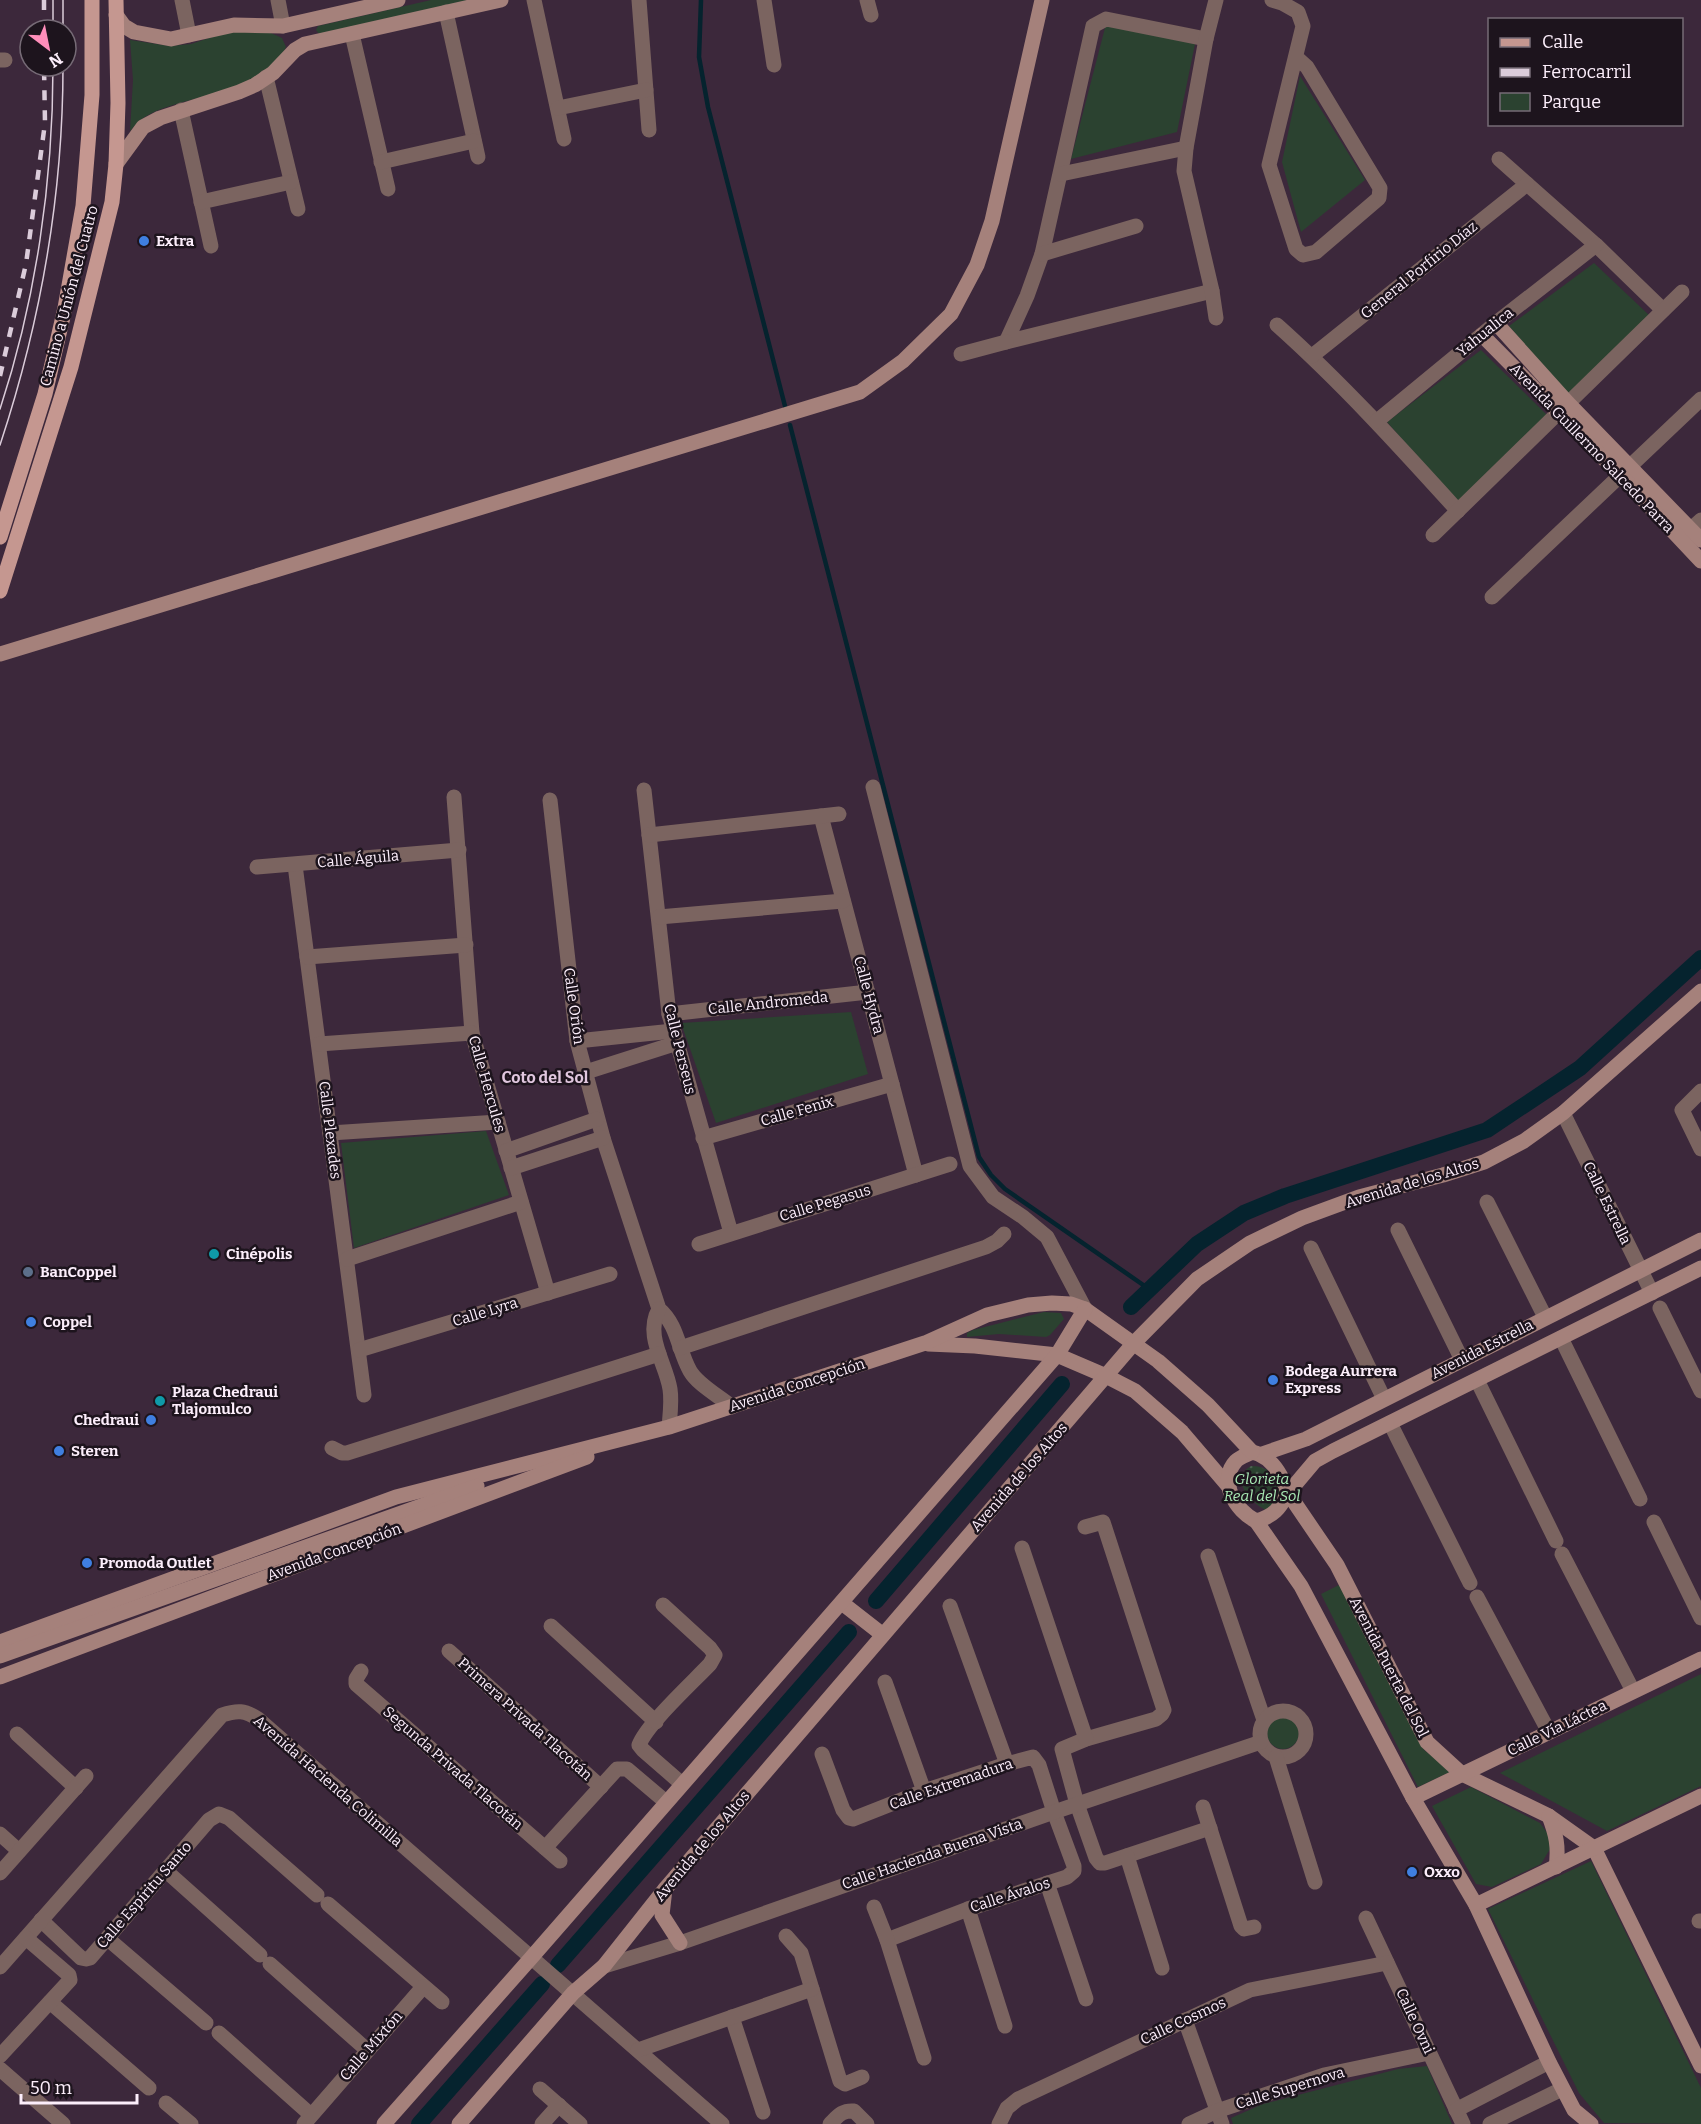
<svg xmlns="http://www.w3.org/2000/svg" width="1701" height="2124" font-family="Bitter,serif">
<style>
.green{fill:#2b4230}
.garden{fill:url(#garden-dots)}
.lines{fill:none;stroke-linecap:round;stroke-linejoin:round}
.stream{stroke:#05232e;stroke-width:4.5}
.canal{stroke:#05232e;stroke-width:16}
.street{stroke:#7b6460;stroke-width:15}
.secondary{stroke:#a5817b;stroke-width:15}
.primary{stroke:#c59790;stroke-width:15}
.tram{stroke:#dbccda;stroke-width:1.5}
.rail{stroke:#dbccda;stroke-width:4.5;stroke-dasharray:10 10;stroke-linecap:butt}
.shop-dot{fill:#3f7fe0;stroke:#1d141d;stroke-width:2}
.culture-dot{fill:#0f9aa8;stroke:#1d141d;stroke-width:2}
.service-dot{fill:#5c6f8a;stroke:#1d141d;stroke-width:2}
.labels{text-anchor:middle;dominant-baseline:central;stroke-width:5;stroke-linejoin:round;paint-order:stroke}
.poi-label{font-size:15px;font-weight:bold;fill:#fceefb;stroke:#1d141d;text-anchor:start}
.street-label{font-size:15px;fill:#fceefb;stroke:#1d141d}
.park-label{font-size:15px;font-style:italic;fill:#a9eab5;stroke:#1d141d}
.neighbourhood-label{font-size:16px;font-weight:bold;fill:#e1c7df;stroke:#1d141d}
</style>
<defs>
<pattern id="garden-dots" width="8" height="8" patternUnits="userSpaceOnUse" patternTransform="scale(1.5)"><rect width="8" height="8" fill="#2b4230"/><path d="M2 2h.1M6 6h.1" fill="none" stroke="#4b5e4f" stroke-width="1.8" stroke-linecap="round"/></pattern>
</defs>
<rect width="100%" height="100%" fill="#3c283b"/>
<g class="green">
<path d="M431,0H469L319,34L316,30L318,26Z"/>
<path d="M1106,24L1195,44L1177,132L1071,159Z"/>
<path d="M245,31L271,33L282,38L286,47C265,93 192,94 152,113C143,117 136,124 130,131L133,80L130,40L170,46L191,44L224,33Z"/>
<path d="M1300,76L1365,180L1301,232L1282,162Z"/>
<path d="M1594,263L1650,316L1568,395L1509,326Z"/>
<path d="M1481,350L1547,415L1458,503L1387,422Z"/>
<path d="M851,1012L868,1074L716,1123L681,1023Z"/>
<path d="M486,1131L509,1195L354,1248L341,1143Z"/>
<path d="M1044,1312L1061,1313L1064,1319L1050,1335L1046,1337L999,1334L967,1337V1333L973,1330Z"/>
<path d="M1339,1585L1424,1750L1452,1771L1418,1787L1321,1594Z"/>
<path d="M1701,1674V1786L1607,1831L1500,1773Z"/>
<circle cx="1283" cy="1733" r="16"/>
<path d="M1471,1787L1540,1823L1548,1834L1550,1849L1541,1864L1492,1887L1476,1884L1432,1806Z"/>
<path d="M1591,1861L1701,2088V2124L1604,2123L1579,2093L1488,1909Z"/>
<path d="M1427,2066L1452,2124H1233L1231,2118L1263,2104L1398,2069Z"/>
</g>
<path class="garden" d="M1251,1466C1270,1465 1282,1482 1282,1499L1266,1510C1250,1503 1229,1478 1251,1466Z"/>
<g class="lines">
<g class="stream">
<path d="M701,0L699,57L708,107L786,410"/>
<path d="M790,425L979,1157L991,1175L1005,1189L1149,1289"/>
</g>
<g class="canal">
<path d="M1131,1307L1197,1244L1244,1213L1285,1196L1487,1130L1580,1068L1701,958"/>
<path d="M876,1601L1062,1384"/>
<path d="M558,1965L849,1632"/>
<path d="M419,2124L542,1984"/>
</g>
<g class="street">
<path d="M182,0L189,35"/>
<path d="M278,0L283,26"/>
<path d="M534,0L564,139"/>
<path d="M639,0L649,130"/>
<path d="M764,0L774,65"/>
<path d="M867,0L871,15"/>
<path d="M1272,0L1282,3L1298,12L1303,26L1269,165L1296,249L1303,255L1316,252L1379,198L1380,188L1307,67L1296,57"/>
<path d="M446,12L478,157"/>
<path d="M352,34L388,189"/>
<path d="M1206,39L1106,19L1093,26L1042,254L1027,296L1006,342L1212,291"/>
<path d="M0,60H5"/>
<path d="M266,77L298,209"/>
<path d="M558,108L646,90"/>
<path d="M181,110L211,246"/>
<path d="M1499,159L1596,245L1663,310"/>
<path d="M381,162L474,141"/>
<path d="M1061,174L1186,148"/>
<path d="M201,202L291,182"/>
<path d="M1042,254L1136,226"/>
<path d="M1216,318L1212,291L1184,171L1186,148L1206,39L1216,0"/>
<path d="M1277,325C1342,383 1400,447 1458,511"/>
<path d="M961,354L1006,342"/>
<path d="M1312,356L1527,184"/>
<path d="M1377,421L1496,323L1596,245"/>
<path d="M1433,535L1682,292"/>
<path d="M1681,538L1701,520"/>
<path d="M1492,597L1701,399"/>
<path d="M873,787L970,1166L993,1197L1023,1217L1047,1237L1085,1309"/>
<path d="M644,790L669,1014L731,1233"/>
<path d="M454,797L472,1033L548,1293"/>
<path d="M550,800L577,1041L603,1138L659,1309C678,1325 678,1350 690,1371C698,1385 719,1396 732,1407"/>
<path d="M821,816L916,1175"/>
<path d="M649,835L839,814"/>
<path d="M295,865L364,1395"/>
<path d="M257,867L459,850"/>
<path d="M659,917L843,901"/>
<path d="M307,957L466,945"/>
<path d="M669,1014L868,992"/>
<path d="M577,1041L673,1031"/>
<path d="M319,1044L472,1033"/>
<path d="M586,1072L677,1043"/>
<path d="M1701,1091L1682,1110L1701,1149"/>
<path d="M1563,1113L1652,1293"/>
<path d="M330,1133L498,1122"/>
<path d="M703,1138L892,1084"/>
<path d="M506,1151L597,1119"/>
<path d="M511,1168L603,1138"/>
<path d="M1487,1202L1545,1317"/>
<path d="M1398,1230L1462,1360"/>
<path d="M699,1244L950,1164"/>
<path d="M1311,1248L1384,1399"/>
<path d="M347,1259L521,1202"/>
<path d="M1660,1308L1701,1391"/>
<path d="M659,1309C644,1336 666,1363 670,1389C672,1401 670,1415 669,1427"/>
<path d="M1561,1338L1640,1499"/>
<path d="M680,1348L986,1247L997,1241L1004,1234"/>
<path d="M359,1350L610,1274"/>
<path d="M1477,1380L1556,1541"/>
<path d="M1390,1423L1470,1583"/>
<path d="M332,1448L342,1453H347L659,1354"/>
<path d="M1654,1522L1701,1618"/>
<path d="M1085,1527L1103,1522L1164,1710L1162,1714L1156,1719L1086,1739L1062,1749L1077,1804L1096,1858L1100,1863H1105L1210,1828"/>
<path d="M1022,1548L1086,1739"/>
<path d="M1562,1554L1633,1691"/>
<path d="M1208,1556L1264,1720"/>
<path d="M1477,1597L1549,1732"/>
<path d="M663,1605L710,1648L715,1655L710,1664C693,1682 647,1724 639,1745L643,1750L682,1784"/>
<path d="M950,1606L1007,1764"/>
<path d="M551,1626L656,1722"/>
<path d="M449,1651L601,1787"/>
<path d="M361,1671L356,1679V1684L560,1861"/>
<path d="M885,1682L924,1791"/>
<circle cx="1283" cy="1734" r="23"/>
<path d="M17,1734L76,1788"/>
<path d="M822,1754L843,1810L849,1818L853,1819L924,1791L1007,1764L1033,1757L1039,1765L1054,1812L1074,1866V1871L1067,1877L968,1909L887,1940"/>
<path d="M1276,1757L1315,1882"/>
<path d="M1203,1807L1241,1926L1244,1929L1254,1927"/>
<path d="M0,1834L19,1851"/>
<path d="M545,1848L617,1769H627L666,1802"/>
<path d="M1127,1856L1162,1968"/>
<path d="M165,1870L260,1955"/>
<path d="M0,1873L86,1776"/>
<path d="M1047,1883L1086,1999"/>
<path d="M328,1904L442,2002"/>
<path d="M874,1907L887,1940L924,2058"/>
<path d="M968,1909L1005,2026"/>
<path d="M1366,1918L1463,2124"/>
<path d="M41,1920L81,1958L86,1959L90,1958L209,1820L219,1814L229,1818L317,1895"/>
<path d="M1699,1921H1701"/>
<path d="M786,1936L801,1953L840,2081L845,2084L862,2077"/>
<path d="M108,1939L206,2023"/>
<path d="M270,1964L367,2050"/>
<path d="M604,1966L680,1943L1054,1812L1261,1742"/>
<path d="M0,1967L222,1715C237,1710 245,1710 258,1719L722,2124"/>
<path d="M50,2002L149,2088"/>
<path d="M732,2017L763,2112"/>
<path d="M1185,2020L1222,2124"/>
<path d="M219,2033L311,2115"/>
<path d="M638,2050L812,1989"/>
<path d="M0,2056L70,1980L69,1975L26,1938"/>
<path d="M0,2069L63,2124"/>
<path d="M540,2089L580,2124"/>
<path d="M166,2103L191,2124"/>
<path d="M1456,2110L1549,2062"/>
<path d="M304,2124L423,1987"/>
<path d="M542,2124L559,2105"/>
<path d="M830,2124C838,2116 842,2110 854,2111L867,2124"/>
<path d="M999,2124L1007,2108L1018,2099L1250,1990L1387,1963"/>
<path d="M1189,2124L1217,2111L1324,2075L1429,2053"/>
<path d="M1490,2124L1562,2089"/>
</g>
<g class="secondary">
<path d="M116,15L124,26L134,32L171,39L234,25L283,26L398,0"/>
<path d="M116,164L143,127L160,118L239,92L255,85L273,73L295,50L305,44L501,0"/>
<path d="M1496,323L1568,403L1701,540"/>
<path d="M1482,335L1620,475L1701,561"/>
<path d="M0,654L860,392L903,361L951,314L977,265L992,221L1042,0"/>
<path d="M1701,1268L1333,1451L1315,1461L1288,1493L1337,1565L1427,1742L1462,1774L1549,1816L1594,1848L1701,2066"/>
<path d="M928,1344L975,1346L1057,1355L1106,1376L1135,1391L1182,1432L1229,1487"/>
<path d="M1252,1452C1271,1456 1282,1475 1288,1493C1279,1509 1274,1516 1256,1521C1236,1511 1217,1481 1236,1461C1240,1457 1247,1455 1252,1452Z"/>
<path d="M1262,1454L1306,1439L1701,1240"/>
<path d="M1256,1521L1301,1586L1413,1798L1476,1905L1549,2062L1574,2110L1591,2124"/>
<path d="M842,1603L883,1635"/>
<path d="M0,1642L396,1497L669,1427L925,1343L987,1315L1028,1305L1052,1303L1071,1304L1085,1309L1158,1361L1208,1405L1252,1452"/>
<path d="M0,1656L477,1486"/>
<path d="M0,1677L587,1457"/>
<path d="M1413,1798L1701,1659"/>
<path d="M1549,1816C1556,1834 1559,1847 1556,1867"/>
<path d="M665,1889L662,1915L680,1943"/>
<path d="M1476,1905L1701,1796"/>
<path d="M384,2124L531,1958L1057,1355L1085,1309"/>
<path d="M459,2124L573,1993L604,1966L665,1889L1134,1343L1197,1279L1250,1243L1302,1218L1359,1197L1443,1175L1484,1162L1524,1141L1563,1113L1701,991"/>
</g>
<g class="primary">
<path d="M0,537L45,394L65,308L83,206L92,95V0"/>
<path d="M0,591L71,367L112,202L116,164L118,103L116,0"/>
</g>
<g class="tram">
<path d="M53,0V30"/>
<path d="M63,0V30"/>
<path d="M0,409C36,300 53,181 53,66"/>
<path d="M0,445C40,324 63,194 63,66"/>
</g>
<g class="rail">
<path d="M44,0V30"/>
<path d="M0,376L26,264L45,123L44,66"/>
</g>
</g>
<g class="shop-dot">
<circle cx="144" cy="241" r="6"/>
<circle cx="31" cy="1322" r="6"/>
<circle cx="1273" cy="1380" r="6"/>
<circle cx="151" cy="1420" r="6"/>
<circle cx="59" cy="1451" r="6"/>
<circle cx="87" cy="1563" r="6"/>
<circle cx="1412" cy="1872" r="6"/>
</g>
<g class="culture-dot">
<circle cx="214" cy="1254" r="6"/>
<circle cx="160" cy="1401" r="6"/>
</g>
<circle class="service-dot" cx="28" cy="1272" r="6"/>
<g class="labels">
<g class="poi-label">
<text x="156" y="241">Extra</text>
<text x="226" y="1254">Cinépolis</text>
<text x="40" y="1272">BanCoppel</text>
<text x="43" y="1322">Coppel</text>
<text x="1285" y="1371">Bodega Aurrera<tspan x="1285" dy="17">Express</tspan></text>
<text x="172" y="1392">Plaza Chedraui<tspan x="172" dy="17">Tlajomulco</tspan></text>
<text x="139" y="1420" text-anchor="end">Chedraui</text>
<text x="71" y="1451">Steren</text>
<text x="99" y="1563">Promoda Outlet</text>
<text x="1424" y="1872">Oxxo</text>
</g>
<g class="street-label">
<text transform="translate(1419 270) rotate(-39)">General Porfirio Díaz</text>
<text transform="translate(69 296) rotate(-75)">Camino a Unión del Cuatro</text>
<text transform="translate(1485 332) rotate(-39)">Yahualica</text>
<text transform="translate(1592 448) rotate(46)">Avenida Guillermo Salcedo Parra</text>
<text transform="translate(358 859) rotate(-5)">Calle Águila</text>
<text transform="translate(869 995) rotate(75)">Calle Hydra</text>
<text transform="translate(768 1003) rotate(-6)">Calle Andromeda</text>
<text transform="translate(574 1006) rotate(82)">Calle Orión</text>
<text transform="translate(680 1049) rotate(76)">Calle Perseus</text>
<text transform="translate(487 1084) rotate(74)">Calle Hercules</text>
<text transform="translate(797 1111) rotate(-16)">Calle Fenix</text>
<text transform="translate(330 1130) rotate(83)">Calle Plexades</text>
<text transform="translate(1412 1183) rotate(-17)">Avenida de los Altos</text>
<text transform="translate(825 1203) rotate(-17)">Calle Pegasus</text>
<text transform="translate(1607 1203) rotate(64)">Calle Estrella</text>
<text transform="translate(485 1312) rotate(-17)">Calle Lyra</text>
<text transform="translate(1482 1349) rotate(-27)">Avenida Estrella</text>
<text transform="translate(797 1385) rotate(-18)">Avenida Concepción</text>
<text transform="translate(1019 1477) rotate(-49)">Avenida de los Altos</text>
<text transform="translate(334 1552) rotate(-20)">Avenida Concepción</text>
<text transform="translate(1389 1667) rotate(63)">Avenida Puerta del Sol</text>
<text transform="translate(525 1719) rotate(42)">Primera Privada Tlacotán</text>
<text transform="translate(1557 1728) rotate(-26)">Calle Vía Láctea</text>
<text transform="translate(453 1768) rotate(41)">Segunda Privada Tlacotán</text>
<text transform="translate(328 1781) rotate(41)">Avenida Hacienda Colimilla</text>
<text transform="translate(951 1784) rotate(-19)">Calle Extremadura</text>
<text transform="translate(702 1846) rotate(-50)">Avenida de los Altos</text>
<text transform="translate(932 1854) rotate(-19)">Calle Hacienda Buena Vista</text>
<text transform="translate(144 1895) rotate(-49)">Calle Espíritu Santo</text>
<text transform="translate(1010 1895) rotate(-18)">Calle Ávalos</text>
<text transform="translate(1183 2021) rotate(-25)">Calle Cosmos</text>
<text transform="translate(1415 2021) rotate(65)">Calle Ovni</text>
<text transform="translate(371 2046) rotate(-49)">Calle Mixtón</text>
<text transform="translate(1290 2088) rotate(-17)">Calle Supernova</text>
</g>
<g class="park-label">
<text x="1262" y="1479">Glorieta<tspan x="1262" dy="17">Real del Sol</tspan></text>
</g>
<g class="neighbourhood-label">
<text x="545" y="1077">Coto del Sol</text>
</g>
</g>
<rect x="1488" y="18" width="195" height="108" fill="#1d141d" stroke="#766b76" stroke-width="1.5"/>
<rect x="1500" y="38" width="30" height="9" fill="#c59790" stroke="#766b76" stroke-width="1.5"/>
<text x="1542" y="48" font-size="18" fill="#fceefb">Calle</text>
<rect x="1500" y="68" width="30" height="9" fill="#dbccda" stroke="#766b76" stroke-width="1.5"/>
<text x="1542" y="78" font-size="18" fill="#fceefb">Ferrocarril</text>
<rect x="1500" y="93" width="30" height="18" fill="#2b4230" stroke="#766b76" stroke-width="1.5"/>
<text x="1542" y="108" font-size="18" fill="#fceefb">Parque</text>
<g transform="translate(48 48) rotate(148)"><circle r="28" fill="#1d141d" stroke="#766b76" stroke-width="1.5"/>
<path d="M0-4.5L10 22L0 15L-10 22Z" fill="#ff8eba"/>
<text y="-9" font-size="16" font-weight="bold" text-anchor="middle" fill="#fceefb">N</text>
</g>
<path d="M21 2094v9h116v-9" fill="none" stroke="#fceefb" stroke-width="3"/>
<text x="30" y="2094" font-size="18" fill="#fceefb" stroke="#1d141d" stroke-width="4.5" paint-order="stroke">50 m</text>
</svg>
